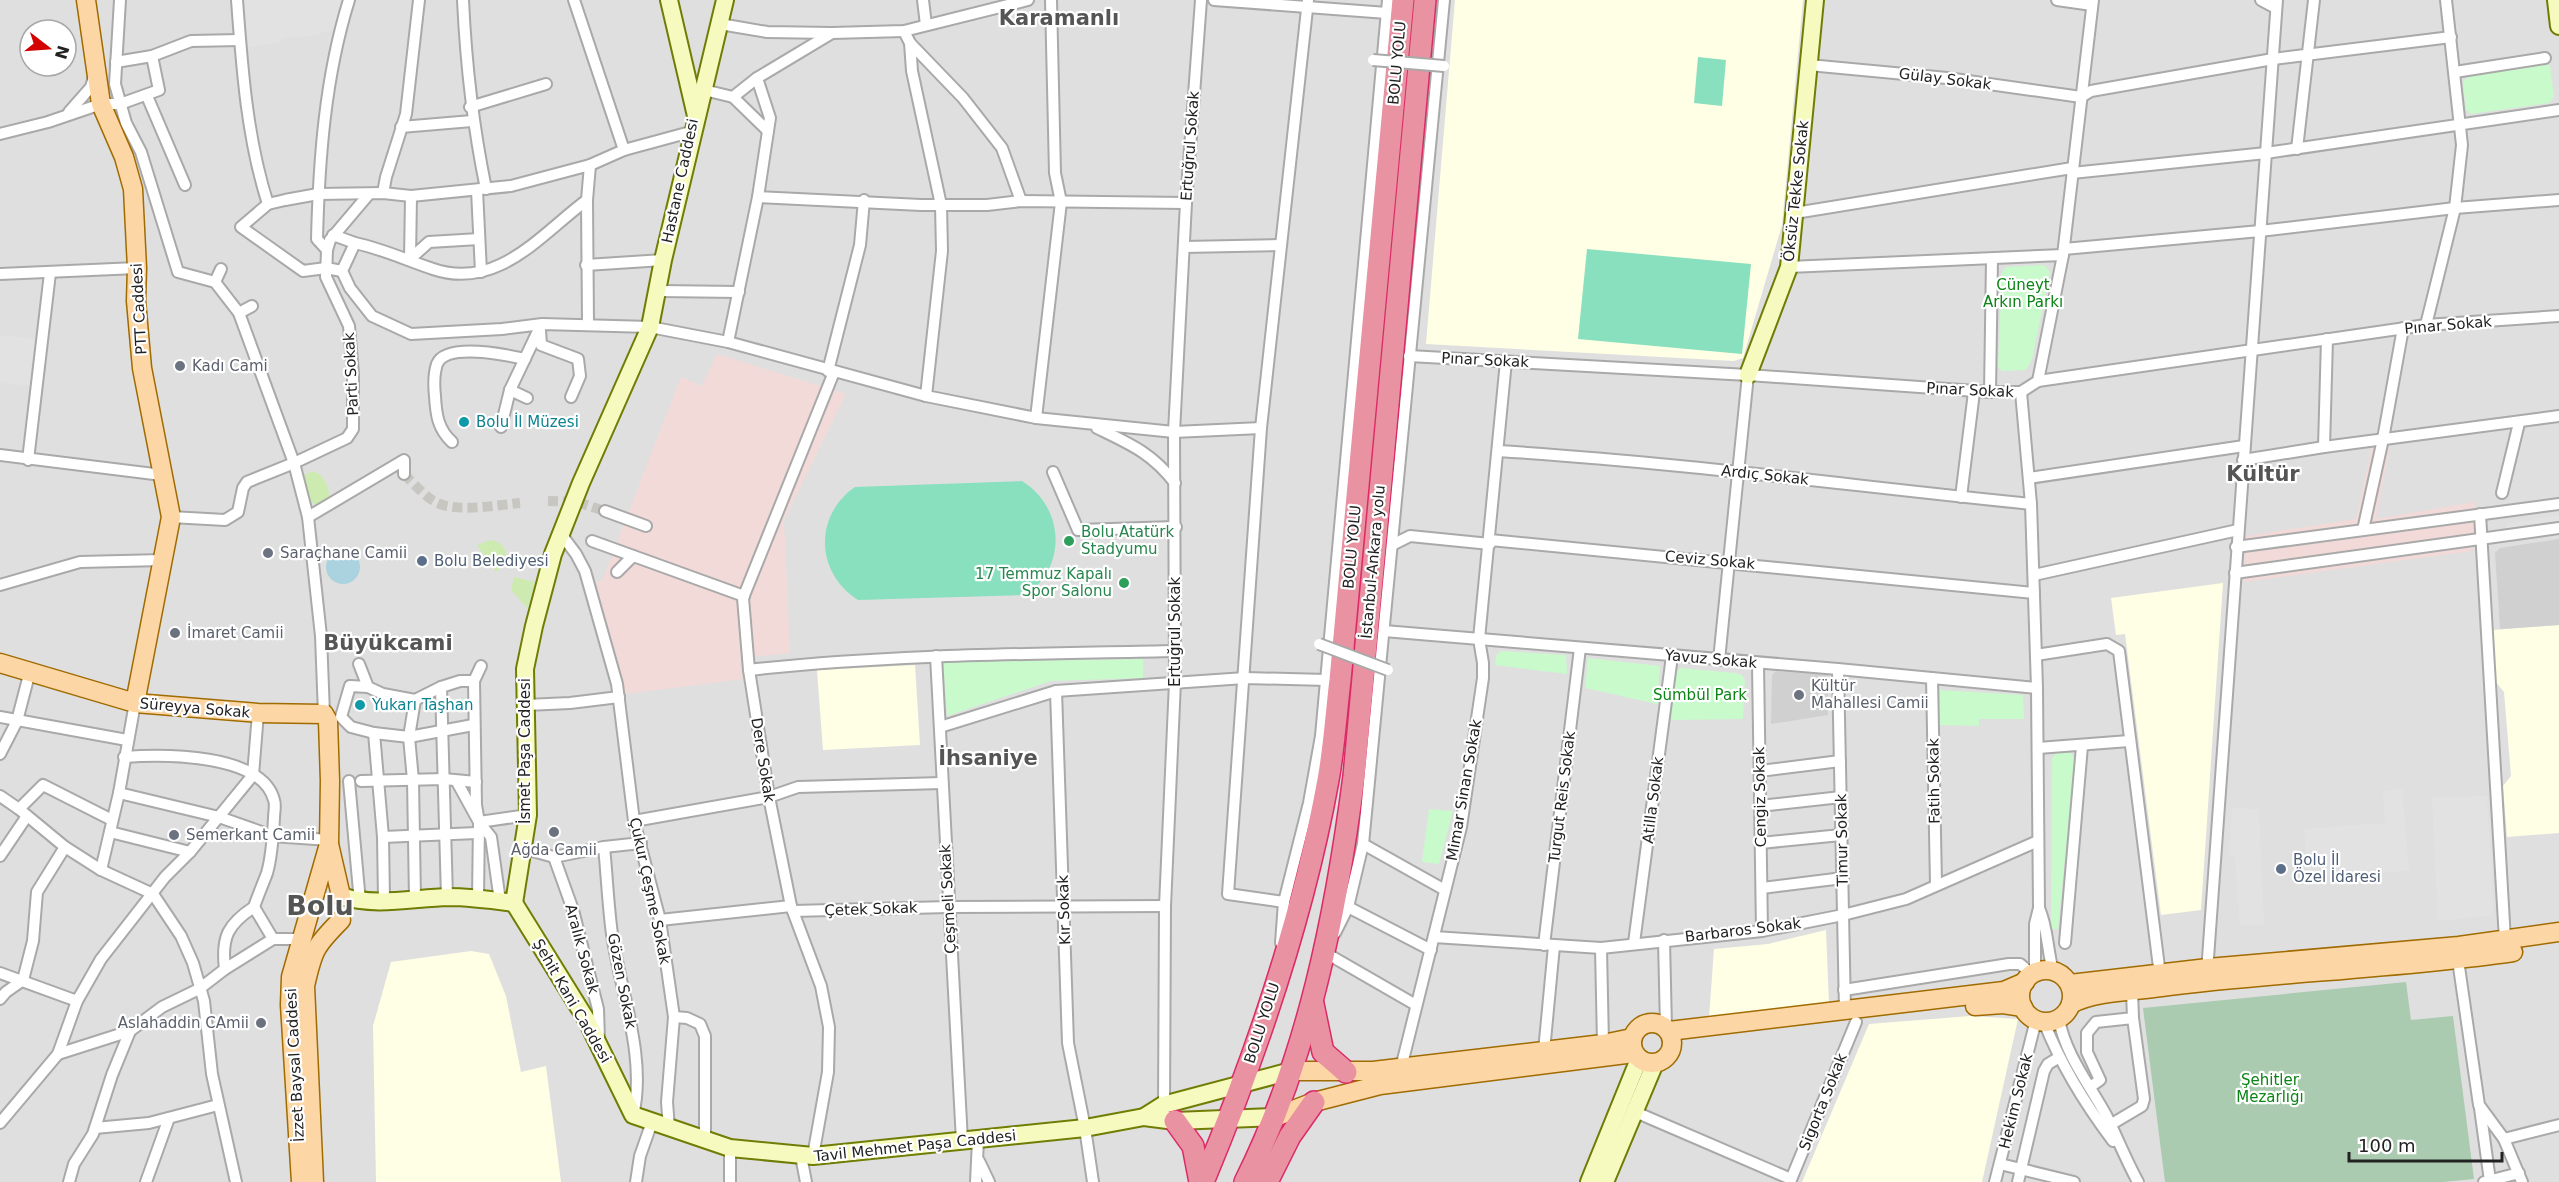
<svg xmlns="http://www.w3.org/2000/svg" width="2559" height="1182" font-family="'DejaVu Sans',sans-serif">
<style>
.residential{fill:#e0dfdf;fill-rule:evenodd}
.commercial{fill:#f2dad9}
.education{fill:#ffffe5}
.religious{fill:#d0d0d0}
.grass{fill:#cdebb0}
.cemetery{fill:#aacbaf}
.park{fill:#c8facc}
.pitch{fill:#88e0be}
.parking{fill:#e2e2e2}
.water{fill:#aad3df}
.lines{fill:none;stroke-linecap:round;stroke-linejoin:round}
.street-tunnel{stroke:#c8c6c1;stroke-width:10;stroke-dasharray:10 5;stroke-linecap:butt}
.street-casing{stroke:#a9a9a9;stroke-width:14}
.secondary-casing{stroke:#707d05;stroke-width:20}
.primary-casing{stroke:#a06b00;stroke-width:21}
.highway-casing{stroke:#dc2a67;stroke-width:24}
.street{stroke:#fff;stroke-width:10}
.secondary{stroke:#f7fabf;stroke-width:16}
.primary{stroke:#fcd6a4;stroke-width:18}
.highway{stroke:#e892a2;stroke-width:21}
.street-bridge-casing{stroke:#a9a9a9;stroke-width:14;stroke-linecap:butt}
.street-bridge{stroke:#fff;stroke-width:10}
.worship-dot{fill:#6b7280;stroke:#fff;stroke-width:2}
.culture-dot{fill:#0f9aa8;stroke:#fff;stroke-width:2}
.leisure-dot{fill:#2e9e5b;stroke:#fff;stroke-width:2}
.service-dot{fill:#5c6f8a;stroke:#fff;stroke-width:2}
.labels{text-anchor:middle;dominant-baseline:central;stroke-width:4.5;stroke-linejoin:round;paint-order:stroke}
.street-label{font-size:15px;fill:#222;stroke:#fff}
.park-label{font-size:15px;fill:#0c8416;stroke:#fff}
.worship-label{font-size:15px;fill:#5b616d;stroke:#fff;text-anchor:start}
.culture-label{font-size:15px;fill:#0d838f;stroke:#fff;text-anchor:start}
.leisure-label{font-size:15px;fill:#27864d;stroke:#fff;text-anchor:start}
.service-label{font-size:15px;fill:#4e5e75;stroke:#fff;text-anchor:start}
.district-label{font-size:21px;font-weight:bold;fill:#555;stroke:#fff}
.town-label{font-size:27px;font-weight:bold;fill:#555;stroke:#fff}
</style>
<rect width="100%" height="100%" fill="#f2efe9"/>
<path class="residential" d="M0,0H2559V1182H0ZM30,30H66V66H30Z"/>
<g class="commercial">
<path d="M717,354L846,394L784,520L790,653L740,658L743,679L625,694L596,582L602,581L681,377L702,386Z"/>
<path d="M2390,445L2376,519L2475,502L2472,551L2243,582L2246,536L2356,519L2372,446Z"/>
</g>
<g class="education">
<path d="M1455,0H1803L1782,225L1743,358L1734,361L1426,344Z"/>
<path d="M2223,583L2201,910L2161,915L2125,634L2116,635L2111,598Z"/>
<path d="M2559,625V833L2507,837L2503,786L2511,776L2504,692L2495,681L2493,630Z"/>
<path d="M915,665L920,745L823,750L817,670Z"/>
<path d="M1826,930L1829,1004L1709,1018L1714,949L1768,944Z"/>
<path d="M471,951L489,954L506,996L521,1072L546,1066L561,1182H376L373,1026L391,962Z"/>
<path d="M1970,1016L2018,1019L1982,1182H1802L1869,1024Z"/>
</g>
<g class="religious">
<path d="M2559,539V625L2500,629L2495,553L2500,548Z"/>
<path d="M1776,671L1828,675V715L1771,724L1772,675Z"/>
</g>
<g class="grass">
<path d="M314,471C325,476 330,488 329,500L316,506L305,495L301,481L305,474Z"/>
<path d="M490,540C503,542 509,551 505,563L496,572L477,545Z"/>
<path d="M514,577L535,582L528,609L511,590Z"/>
</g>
<path class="cemetery" d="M2406,982L2411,1020L2453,1016L2474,1179L2443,1182H2165L2143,1008Z"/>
<g class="park">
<path d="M2545,63L2550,66L2554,97L2549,103L2471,114L2466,110L2463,82L2468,77Z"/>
<path d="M2044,265L2050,272L2032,359L2026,370L2002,371L1998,367L2002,272L2006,267Z"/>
<path d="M1502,651L1566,655L1567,674L1495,665L1497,654Z"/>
<path d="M1588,658L1660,666L1657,704L1585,688Z"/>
<path d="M1143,659V678L1051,681L947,716L943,662Z"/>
<path d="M1680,668L1735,673L1742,675L1745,680L1743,719L1671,720L1676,671Z"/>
<path d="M1940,690L2023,695L2024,719H1979V726L1939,725Z"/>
<path d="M2056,753H2071L2075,759L2058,929H2051L2052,758Z"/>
<path d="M1429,809L1453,811L1439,864L1422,862Z"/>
</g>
<g class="pitch">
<path d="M1698,57L1726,60L1722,106L1694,103Z"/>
<path d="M1587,249L1751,264L1742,354L1578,339Z"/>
<path d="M1022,481C1064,507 1068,566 1026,595L858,600C816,574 813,516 855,487Z"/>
</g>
<g class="parking">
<path d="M244,0H343L336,30L309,36L281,38L282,42L248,47Z"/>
<path d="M0,335L41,340L36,386L0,383Z"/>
<path d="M2559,515V522L2504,531L2507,524Z"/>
<path d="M2402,789L2409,871L2308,876L2304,829L2385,823L2383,791Z"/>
<path d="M2487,796L2494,915L2438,921L2432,798Z"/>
<path d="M2232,808L2259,809L2264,925H2240L2235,857L2229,856Z"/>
</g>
<circle class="water" cx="343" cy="567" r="17"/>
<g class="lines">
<g class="street-tunnel">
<path d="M404,474C413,483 422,493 432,500C452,514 497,505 520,503"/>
<path d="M548,501L577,502L605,511"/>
</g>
<g class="street-casing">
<g id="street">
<path d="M120,0L115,84L126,123L141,152L178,272L215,282L239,313L294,463L308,517L321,636L324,714"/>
<path d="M237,0C242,68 247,139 268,204"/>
<path d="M463,0C466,65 473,126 486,189"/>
<path d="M574,0L624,150"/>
<path d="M923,0L926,25"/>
<path d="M1214,0L1387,13"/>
<path d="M2057,0L2092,5"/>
<path d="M2261,0L2276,8"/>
<path d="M720,24L767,32L831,33"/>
<path d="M904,31L910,43L912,71L941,205L942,251L926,396"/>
<path d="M910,43L963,98L1002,148L1021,201"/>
<path d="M116,62L152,56L191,41L240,40"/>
<path d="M1809,65L1947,78L2081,97L2091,91L2273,59L2451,37"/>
<path d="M2455,72L2545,58"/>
<path d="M704,90L733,97L757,78L832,33L904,31L1028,0"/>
<path d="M147,96L185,185"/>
<path d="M733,97L768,131"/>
<path d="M470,107L546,84"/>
<path d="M69,112L91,87L94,76"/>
<path d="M401,127L472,121"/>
<path d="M0,134L48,122L101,104H120L159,90L152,56"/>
<path d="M2297,149L2314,0"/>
<path d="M590,165L587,200C541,234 498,291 433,269C406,260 383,249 355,243L342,271L350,288L372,316L411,334L502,329L542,324L650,327L728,342L926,396L1036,418L1174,432L1261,428"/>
<path d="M2072,173L2266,153L2559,110"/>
<path d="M477,190L481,272"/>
<path d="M383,193L386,177L406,114L419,0"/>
<path d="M758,197L921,205H987L1021,201L1186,203"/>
<path d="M587,200L588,324"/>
<path d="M1795,213L2072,168"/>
<path d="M333,235L355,243"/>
<path d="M1184,247L1280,245"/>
<path d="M2064,249L2260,231L2455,208L2559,200"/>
<path d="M327,250L317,239C319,159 325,77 349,0"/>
<path d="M410,259L429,242L479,239"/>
<path d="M410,259L411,196"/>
<path d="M586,265L663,260"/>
<path d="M1789,267L2063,255"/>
<path d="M342,271L326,268L303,271L241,227L268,204L285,200L318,194L383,193L411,196L511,186L590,165L624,150L694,131"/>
<path d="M0,274L137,268"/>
<path d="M215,282L221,269"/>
<path d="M658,291L739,292"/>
<path d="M239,313L252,306"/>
<path d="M2426,325L2455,208L2462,145L2446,0"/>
<path d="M540,330L541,345L578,359L580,376L571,397"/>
<path d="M728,342L758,197L770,118L757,78"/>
<path d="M1409,356L1748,375L1990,392H2021L2038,381L2426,325L2559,316"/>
<path d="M828,371L860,245L864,200"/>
<path d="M2038,381L2063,255L2093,0"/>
<path d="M510,390L527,398"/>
<path d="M1990,392L1992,259"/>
<path d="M2021,392L2031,504L2037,688L2039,908L2035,924V973"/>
<path d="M1036,418L1061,202L1055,173L1051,0"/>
<path d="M501,427L510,390L539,329"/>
<path d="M1097,428C1130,444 1152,453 1175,483"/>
<path d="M452,442C438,429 436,415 435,396C434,387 434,373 437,364C446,342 507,355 525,359"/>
<path d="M2324,447L2327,339"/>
<path d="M1498,451C1676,462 1853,486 2031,504"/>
<path d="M0,455L162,475"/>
<path d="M28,460L50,273"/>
<path d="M2243,460L2324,447L2559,416"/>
<path d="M1053,472L1078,530L1176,527"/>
<path d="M2029,478L2244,446"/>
<path d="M2502,493L2519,423"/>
<path d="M1961,497L1974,392"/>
<path d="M605,511L646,526"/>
<path d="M2480,514L2505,940"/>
<path d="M171,517L225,520L238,512L243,488L247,482L294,463L347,438L353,429V374L349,326L326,277L327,250L330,240L369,194"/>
<path d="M308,517L404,460V474"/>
<path d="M2363,530L2383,439L2403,328"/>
<path d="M561,534L576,554L585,571L617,684L634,821L660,920L674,1017L667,1102L669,1128"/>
<path d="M1490,540L2034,593"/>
<path d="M592,541L744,596"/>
<path d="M1392,545L1410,536L1490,544"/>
<path d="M2236,547L2559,504"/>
<path d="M617,572L633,556"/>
<path d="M2235,573L2559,528"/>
<path d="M2034,575L2238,530"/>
<path d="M0,585L80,562L163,560"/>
<path d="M1384,631L1838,669L2037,688"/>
<path d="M2036,655L2107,644L2119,651L2160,975"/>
<path d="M936,656L962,1141"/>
<path d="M1719,660L1748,375"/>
<path d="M359,664L368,687L383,694L415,700L441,687L460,681H474L481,666"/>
<path d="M1758,664L1762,931"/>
<path d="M1838,669L1845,1011"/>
<path d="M749,670C890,654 1033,654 1175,651"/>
<path d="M1932,678L1936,884"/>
<path d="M474,681L476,805L479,822L478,898"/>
<path d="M368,687L350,686L341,717L351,727L374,733L383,837L384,900"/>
<path d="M441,687L447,897"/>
<path d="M1056,691L1068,1043L1085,1128L1093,1182"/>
<path d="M415,700L409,737L413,780L415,899"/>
<path d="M526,705L570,703L619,697"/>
<path d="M0,717L127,740"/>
<path d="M940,727L1056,691L1245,678L1327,680"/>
<path d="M374,733L409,737L473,725"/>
<path d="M2038,748L2129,741"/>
<path d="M0,754L17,721L30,671"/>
<path d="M124,757C162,754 262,753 274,800C276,805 274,812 274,818C273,836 272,856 267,873C263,884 258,895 254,907"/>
<path d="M1760,771L1840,761"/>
<path d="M349,781L360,902"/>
<path d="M361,781L444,779L476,782"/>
<path d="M457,782L479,822L491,837L500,901"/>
<path d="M119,793L219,817L273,836L329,840"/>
<path d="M0,796L19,809L65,847L101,870L153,894L181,936L193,963L204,1001L212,1074L236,1182"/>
<path d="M1760,806L1841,797"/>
<path d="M19,809L43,785L112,820"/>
<path d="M634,821L769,797L798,787L942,783"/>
<path d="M479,822L528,815"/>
<path d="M110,832L190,852"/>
<path d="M383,837L477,833"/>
<path d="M1761,843L1841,835"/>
<path d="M1363,844L1445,890"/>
<path d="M604,847C607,876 608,905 612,934C620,990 647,1058 633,1115"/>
<path d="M522,848L554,857L604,847L641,843"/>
<path d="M0,856L27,816"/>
<path d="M554,857L573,910L598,1009L599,1040"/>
<path d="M101,870L119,793L135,703"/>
<path d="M1762,888L1843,878"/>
<path d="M1284,902L1228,894L1261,428L1308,0"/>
<path d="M1348,907L1431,950"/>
<path d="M2039,908C2048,928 2047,950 2053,971"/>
<path d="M793,911L949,907L1165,906"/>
<path d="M660,920L791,906"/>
<path d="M1335,933L1348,907L1363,844L1444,0"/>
<path d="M1434,937L1601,948L1762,931L1843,915L1906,899L2038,841"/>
<path d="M1664,940L1666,1028"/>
<path d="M1281,943L1284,902L1309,803L1321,736L1388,0"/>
<path d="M1634,943L1672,656"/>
<path d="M2065,943L2082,746"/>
<path d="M1544,945L1580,648"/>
<path d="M1601,948L1603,1044"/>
<path d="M1326,949L1324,952L1416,1005"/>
<path d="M2458,960L2479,1105L2504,1139L2522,1182"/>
<path d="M225,969C221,937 228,924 254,907L273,939"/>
<path d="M2207,972L2277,0"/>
<path d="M0,973L77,1001"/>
<path d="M1844,990L2009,964H2020L2032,974"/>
<path d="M0,999L6,992L23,980L33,941L37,892L65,847"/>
<path d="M674,1017L687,1018L700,1024L705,1036V1141"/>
<path d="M2059,1019C2065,1054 2089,1084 2106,1115C2117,1137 2126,1160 2138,1182"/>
<path d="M2044,1022C2061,1065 2085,1104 2113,1141"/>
<path d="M1544,1051L1554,946"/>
<path d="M58,1054L130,1031L162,1007L199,989L225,969L273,939H303"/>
<path d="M1401,1068L1461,827L1483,678V663L1479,639L1506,361"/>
<path d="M2090,1087L2100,1080L2087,1052V1033L2096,1022L2133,1018L2132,991"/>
<path d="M2480,1108L2490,1181"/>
<path d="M1164,1109L1165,906L1175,682L1174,432L1186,203L1201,0"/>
<path d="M1633,1111L1791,1179"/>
<path d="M0,1123L58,1054L77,1001L101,959L165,877L190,852L253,775L258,713"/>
<path d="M2110,1125L2142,1106L2144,1099L2133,1018"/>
<path d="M95,1128L149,1123L218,1105"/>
<path d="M2504,1139L2559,1125"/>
<path d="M801,1156L806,1182"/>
<path d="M813,1156L828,1072L829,1027L821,986L791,906L769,797L749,670L743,598L834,372"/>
<path d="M979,1161L989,1182"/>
<path d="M2000,1164L2074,1182"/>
<path d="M69,1182L74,1164L93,1134L112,1075L130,1031"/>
<path d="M146,1182L169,1118"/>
<path d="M636,1182L640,1156L652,1122"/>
<path d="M730,1182V1148"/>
<path d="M976,1182L978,1140"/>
<path d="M1790,1182L1856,1022"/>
<path d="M1995,1182L2036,1020"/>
<path d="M2018,1182L2044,1071L2048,1064L2058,1058"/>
<path d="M2484,1182L2519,1173"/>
</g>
</g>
<g class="secondary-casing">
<g id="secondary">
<path d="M669,0L696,116"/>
<path d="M2556,0L2559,26"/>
<path d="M1748,375L1789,267L1815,0"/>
<path d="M341,896C375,907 413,898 448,897C471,897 492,900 514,903"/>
<path d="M514,903L528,815L525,669L534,626L553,554L581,483L650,327L663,260L725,0"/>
<path d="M514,903L586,1019L633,1115L730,1148L813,1156L1085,1128L1144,1117L1163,1105L1291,1071"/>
<path d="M1144,1117L1175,1121L1275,1117"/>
<path d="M1589,1182L1639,1059"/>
<path d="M1605,1182L1655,1063"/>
</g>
</g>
<g class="primary-casing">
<g id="primary">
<path d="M86,0L101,104L124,157L133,189L137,268L136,301L142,368L171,517L135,703"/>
<path d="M0,663L135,703L258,713L324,714L328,721L330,781L329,844L341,896"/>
<circle cx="2046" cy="996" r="26"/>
<path d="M2070,984L2208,968L2459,946L2559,932"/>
<path d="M2071,1004C2094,991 2135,991 2161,987C2278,972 2396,969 2513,952"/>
<path d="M1975,1006L2003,1004L2023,1007"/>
<circle cx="1652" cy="1043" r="20"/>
<path d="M1669,1031L2004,991L2025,982"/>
<path d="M1291,1071H1373L1603,1044L1632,1038"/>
<path d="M1275,1117L1314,1102L1380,1085L1634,1053"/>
<path d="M301,1182L290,1005L291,977L329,844"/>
<path d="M314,1182L305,986C313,950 315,946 341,920"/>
</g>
</g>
<g class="highway-casing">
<g id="highway">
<path d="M1313,1004L1323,1052L1346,1072"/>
<path d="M1175,1121L1193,1146L1200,1182"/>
<path d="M1203,1182C1257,1053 1303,918 1328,780C1334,747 1336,713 1340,680L1403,0"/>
<path d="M1245,1182C1308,1056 1336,915 1354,776L1425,0"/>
<path d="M1267,1182L1290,1136L1314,1102"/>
</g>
</g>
<use href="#street" class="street"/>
<use href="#secondary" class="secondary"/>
<use href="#primary" class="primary"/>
<use href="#highway" class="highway"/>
<g class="street-bridge-casing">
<g id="street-bridge">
<path d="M1373,60L1444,66"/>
<path d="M1319,644L1388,670"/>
</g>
</g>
<use href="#street-bridge" class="street-bridge"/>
</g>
<g class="worship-dot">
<circle cx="180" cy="366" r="6"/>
<circle cx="268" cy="553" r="6"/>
<circle cx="175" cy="633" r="6"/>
<circle cx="1799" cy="695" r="6"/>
<circle cx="554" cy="832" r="6"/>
<circle cx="174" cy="835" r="6"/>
<circle cx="261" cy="1023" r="6"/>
</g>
<g class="culture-dot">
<circle cx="464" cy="422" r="6"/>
<circle cx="360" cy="705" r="6"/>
</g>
<g class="leisure-dot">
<circle cx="1069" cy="541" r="6"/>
<circle cx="1124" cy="583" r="6"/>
</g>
<g class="service-dot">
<circle cx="422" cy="561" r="6"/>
<circle cx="2281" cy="869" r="6"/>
</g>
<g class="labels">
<g class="street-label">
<text transform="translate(1397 63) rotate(-85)">BOLU YOLU</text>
<text transform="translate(1945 79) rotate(7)">Gülay Sokak</text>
<text transform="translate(1190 146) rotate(-86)">Ertuğrul Sokak</text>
<text transform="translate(680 181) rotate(-78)">Hastane Caddesi</text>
<text transform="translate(1796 191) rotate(-84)">Öksüz Tekke Sokak</text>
<text transform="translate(139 309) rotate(-93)">PTT Caddesi</text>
<text transform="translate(2448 325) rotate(-5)">Pınar Sokak</text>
<text transform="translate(1485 360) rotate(3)">Pınar Sokak</text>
<text transform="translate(351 374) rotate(-93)">Parti Sokak</text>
<text transform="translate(1970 390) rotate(3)">Pınar Sokak</text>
<text transform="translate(1765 475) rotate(6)">Ardıç Sokak</text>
<text transform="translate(1352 547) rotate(-85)">BOLU YOLU</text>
<text transform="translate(1710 560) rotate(5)">Ceviz Sokak</text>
<text transform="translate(1373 562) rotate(-85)">İstanbul-Ankara yolu</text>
<text transform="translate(1175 632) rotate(-90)">Ertuğrul Sokak</text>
<text transform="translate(1711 659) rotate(5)">Yavuz Sokak</text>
<text transform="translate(195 708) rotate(5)">Süreyya Sokak</text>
<text transform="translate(525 751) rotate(-90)">İsmet Paşa Caddesi</text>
<text transform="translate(763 760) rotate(81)">Dere Sokak</text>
<text transform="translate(1934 781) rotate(-91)">Fatih Sokak</text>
<text transform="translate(1464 790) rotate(-80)">Mimar Sinan Sokak</text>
<text transform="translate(1562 797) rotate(-83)">Turgut Reis Sokak</text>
<text transform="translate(1760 797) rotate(-91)">Cengiz Sokak</text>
<text transform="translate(1653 800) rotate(-83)">Atilla Sokak</text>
<text transform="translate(1842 840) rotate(-91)">Timur Sokak</text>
<text transform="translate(650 891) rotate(78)">Çukur Çeşme Sokak</text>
<text transform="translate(948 899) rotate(-93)">Çeşmeli Sokak</text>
<text transform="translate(871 909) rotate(-2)">Çetek Sokak</text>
<text transform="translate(1064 910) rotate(-92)">Kır Sokak</text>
<text transform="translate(1743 930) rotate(-7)">Barbaros Sokak</text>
<text transform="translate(582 949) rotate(75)">Aralık Sokak</text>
<text transform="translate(622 981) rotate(79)">Gözen Sokak</text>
<text transform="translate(572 1001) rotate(60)">Şehit Kani Caddesi</text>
<text transform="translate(1262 1023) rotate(-72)">BOLU YOLU</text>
<text transform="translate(295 1065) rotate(-93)">İzzet Baysal Caddesi</text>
<text transform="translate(2016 1101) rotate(-76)">Hekim Sokak</text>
<text transform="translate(1823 1102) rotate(-68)">Sigorta Sokak</text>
<text transform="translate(915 1146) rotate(-6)">Tavil Mehmet Paşa Caddesi</text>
</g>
<g class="park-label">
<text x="2023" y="285">Cüneyt<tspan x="2023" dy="17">Arkın Parkı</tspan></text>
<text x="1700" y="695">Sümbül Park</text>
<text x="2270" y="1080">Şehitler<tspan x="2270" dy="17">Mezarlığı</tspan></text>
</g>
<g class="worship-label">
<text x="192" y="366">Kadı Cami</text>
<text x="280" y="553">Saraçhane Camii</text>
<text x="187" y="633">İmaret Camii</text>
<text x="1811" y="686">Kültür<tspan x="1811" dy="17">Mahallesi Camii</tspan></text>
<text x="186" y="835">Semerkant Camii</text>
<text x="554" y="850" text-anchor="middle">Ağda Camii</text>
<text x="249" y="1023" text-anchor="end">Aslahaddin CAmii</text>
</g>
<g class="culture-label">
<text x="476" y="422">Bolu İl Müzesi</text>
<text x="372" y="705">Yukarı Taşhan</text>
</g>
<g class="leisure-label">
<text x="1081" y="532">Bolu Atatürk<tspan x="1081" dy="17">Stadyumu</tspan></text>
<text x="1112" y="574" text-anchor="end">17 Temmuz Kapalı<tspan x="1112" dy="17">Spor Salonu</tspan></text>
</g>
<g class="service-label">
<text x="434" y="561">Bolu Belediyesi</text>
<text x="2293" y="860">Bolu İl<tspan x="2293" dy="17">Özel İdaresi</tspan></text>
</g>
<g class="district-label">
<text x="1059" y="18">Karamanlı</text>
<text x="2263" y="474">Kültür</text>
<text x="388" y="643">Büyükcami</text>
<text x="988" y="758">İhsaniye</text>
</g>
<g class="town-label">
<text x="320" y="905">Bolu</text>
</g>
</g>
<g transform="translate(48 48) rotate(107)"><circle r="28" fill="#ffffff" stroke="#a7a7a7" stroke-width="1.5"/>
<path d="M0-4.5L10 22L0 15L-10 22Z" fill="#d40000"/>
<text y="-9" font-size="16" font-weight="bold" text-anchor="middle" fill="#222222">N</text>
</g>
<path d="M2349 1152v9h153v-9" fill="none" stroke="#222222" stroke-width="3"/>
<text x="2358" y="1152" font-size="18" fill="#222222" stroke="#ffffff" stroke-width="4.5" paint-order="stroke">100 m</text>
</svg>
